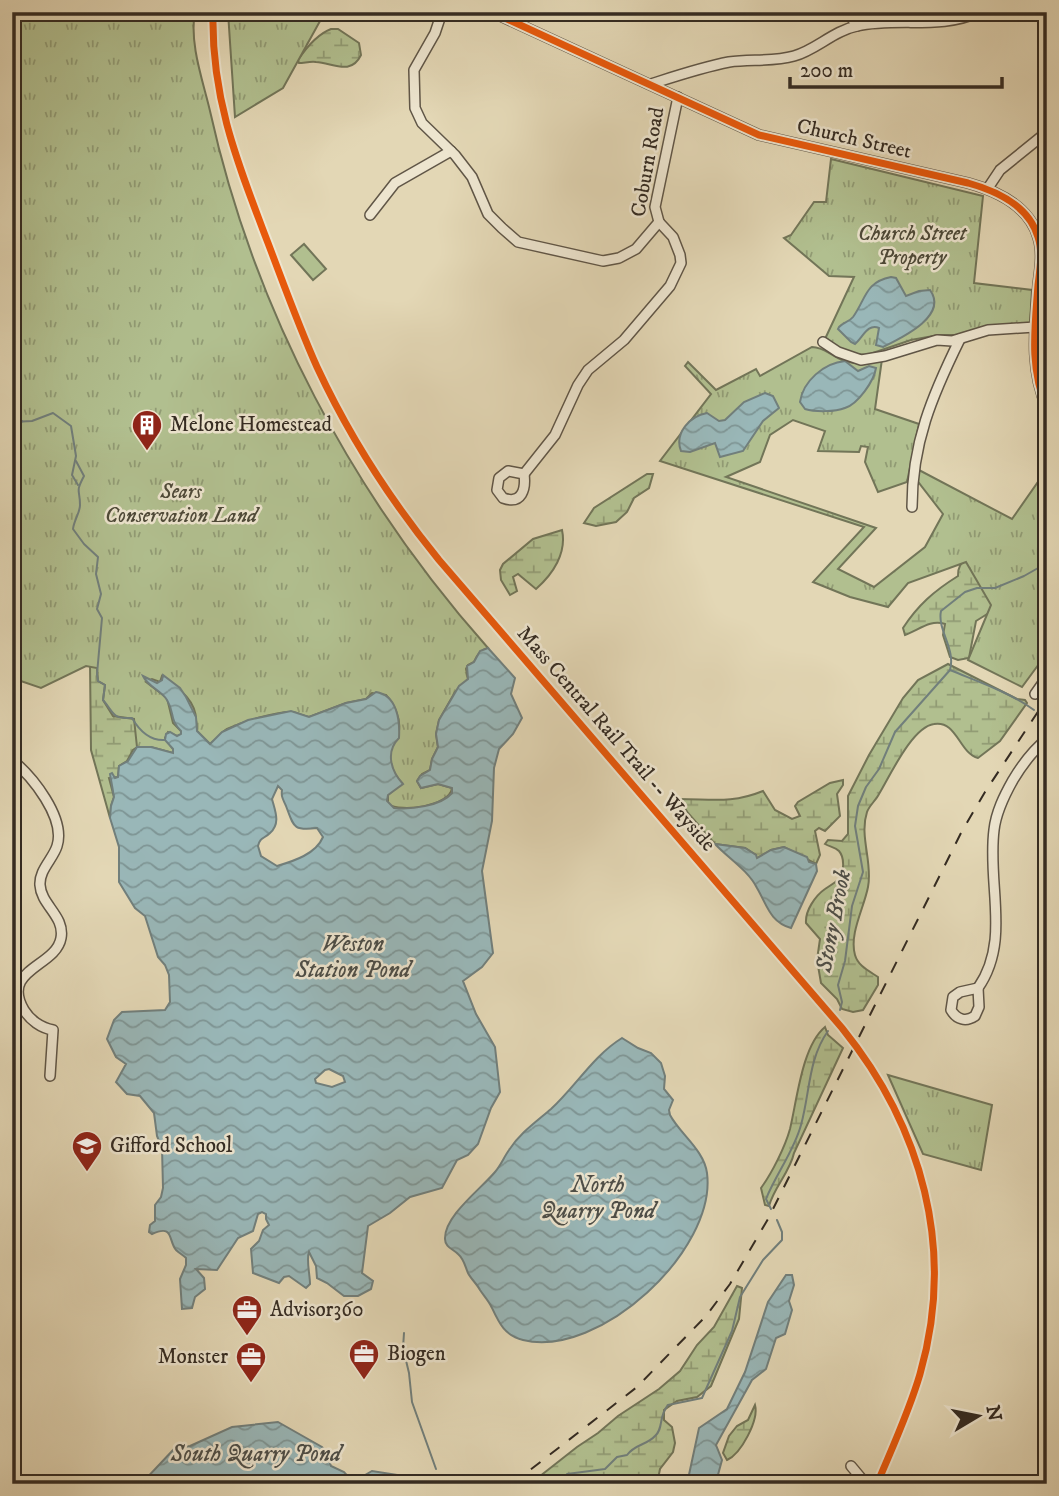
<svg xmlns="http://www.w3.org/2000/svg" width="1059" height="1496" font-family="'IM FELL DW Pica',serif">
<style>
.grass{fill:#b1bf8f;stroke:#727558;stroke-width:2}
.wetland{fill:url(#wetland-marsh);stroke:#727558;stroke-width:2}
.park{fill:url(#park-tufts);stroke:#727558;stroke-width:2}
.water{fill:url(#water-waves);stroke:#717f7c;stroke-width:2;fill-rule:evenodd}
.lines{fill:none;stroke-linecap:round;stroke-linejoin:round}
.stream{stroke:#717f7c;stroke-width:2}
.minor-casing{stroke:#605647;stroke-width:12}
.minor{stroke:#ede5cf;stroke-width:9}
.rail{stroke:#342b22;stroke-width:2;stroke-dasharray:12 12;stroke-linecap:butt}
.cycleway-casing{stroke:#ede5cf;stroke-width:11}
.cycleway{stroke:#e8590c;stroke-width:7}
.labels{text-anchor:middle;dominant-baseline:central;stroke-width:5;stroke-linejoin:round;paint-order:stroke}
.street-label{font-size:21px;fill:#342b22;stroke:#ede5cf}
.park-label{font-size:21px;font-style:italic;fill:#4d4938;stroke:#ede5cf}
.poi-label{font-size:21px;fill:#342b22;stroke:#ede5cf;text-anchor:start}
.water-label{font-size:23px;font-style:italic;fill:#4d4e48;stroke:#ede5cf}
</style>
<defs>
<pattern id="wetland-marsh" width="20" height="14" patternUnits="userSpaceOnUse" patternTransform="scale(1.75)"><rect width="20" height="14" fill="#b1bf8f"/><path d="M1 5h8M5 5V1M11 12h8M15 12V8" fill="none" stroke="#919b74"/></pattern>
<pattern id="park-tufts" width="24" height="20" patternUnits="userSpaceOnUse" patternTransform="scale(1.75)"><rect width="24" height="20" fill="#b1bf8f"/><path d="M3 7l-1-3M5 7V3M7 7l1-3M15 17l-1-3M17 17v-4M19 17l1-3" fill="none" stroke="#919b74"/></pattern>
<pattern id="water-waves" width="16" height="10" patternUnits="userSpaceOnUse" patternTransform="scale(1.75)"><rect width="16" height="10" fill="#99b7b8"/><path d="M0 5q4-4 8 0t8 0" fill="none" stroke="#7e9595"/></pattern>
</defs>
<rect width="100%" height="100%" fill="#e3d7b5"/>
<filter id="stains"><feTurbulence type="fractalNoise" baseFrequency=".00286" numOctaves="4"/><feColorMatrix values="0 0 0 0 .2 0 0 0 0 .09 0 0 0 0 .02 0 0 0 .5 -.17"/></filter>
<radialGradient id="worn" r=".72"><stop offset=".6" stop-color="#630" stop-opacity="0"/><stop offset="1" stop-color="#630" stop-opacity=".3"/></radialGradient>
<path class="grass" d="M304,244L326,269L313,280L291,255Z"/>
<g class="wetland">
<path d="M331,29H338L359,43L361,55C351,76 333,63 316,62C311,61 304,63 299,63L298,60C306,48 318,34 331,29Z"/>
<path d="M647,474H653L649,488L634,498L627,512L616,522L596,526L584,523L594,508Z"/>
<path d="M562,530C567,553 553,574 536,589L518,574L513,577L517,591L510,595L501,580L500,570L503,564L533,539Z"/>
<path d="M994,555L992,611L976,621L969,658L958,660L950,657L943,635L945,624C930,619 919,630 905,635L903,628C918,605 934,591 958,576C957,555 977,557 994,555Z"/>
<path d="M69,589L173,723L133,750L127,761L119,766L118,777L109,778L114,797L111,806L110,818L91,750L90,664Z"/>
<path d="M948,664L1017,699L1025,700L1027,703L1000,741L978,758C959,753 957,720 934,724C912,727 890,776 879,794C876,800 869,806 867,812C859,836 873,863 868,887C864,908 849,934 855,955C858,966 869,971 878,977V985L863,1010L853,1012L842,1009L837,999L821,983L817,960L820,939L806,923C805,911 815,896 825,889C829,886 835,883 839,879C844,872 845,858 839,851C835,847 830,847 825,844L828,840L842,841L848,834V796L869,755L903,698L918,680Z"/>
<path d="M843,780V785L837,794L840,816L825,831L819,828L815,831L820,855L816,864L784,847L771,850L756,859V855L745,848L715,844L688,813L679,799C712,799 731,804 763,791L775,810L792,819L800,816L795,806L798,802L830,783Z"/>
<path d="M825,1027L828,1035L843,1048L794,1153C790,1172 774,1187 769,1206L765,1205L761,1188C772,1173 785,1147 790,1129C797,1100 802,1046 825,1027Z"/>
<path d="M737,1286L742,1288L739,1319L711,1386L697,1397L677,1401L664,1410V1420L672,1427L675,1443L673,1452L660,1469L657,1484H530L577,1447L598,1433L618,1416L659,1389L680,1371L697,1345L714,1327Z"/>
<path d="M755,1405C759,1420 741,1454 727,1460L723,1453L729,1436L737,1426L748,1420Z"/>
</g>
<g class="park">
<path d="M12,12H195C189,43 203,81 210,111C254,310 353,496 488,648C480,650 477,655 474,662L468,665L466,669L468,679L455,692L439,720L436,734L438,747L432,759L430,770L422,774L417,781L421,788L438,784L452,788C450,806 401,813 388,804V795L402,783C393,774 387,759 392,746C394,741 398,737 399,731C401,718 394,704 386,695L372,693L366,699L346,703L309,717C303,716 298,713 293,712C276,711 242,722 227,729C221,732 216,740 210,744L197,731C196,727 197,724 196,720C196,699 176,687 162,676L160,682L152,679L146,682L167,698L173,723L181,731V735L177,736L168,732L165,738L173,749V753L151,747H137L134,719L113,716L103,700L105,685L98,681L97,668L86,666L41,688L12,678Z"/>
<path d="M228,12H325L283,88L235,117Z"/>
<path d="M831,159L983,196L974,283L1032,290L1030,323L988,327L959,335H939L911,340L867,355L846,353L825,339L854,277L829,276L784,238L791,235L814,202H826Z"/>
<path d="M1047,272V387L1041,350Z"/>
<path d="M812,347C823,347 829,354 838,358C853,366 867,363 882,359L875,409L919,424L907,482L878,492L865,462L868,447L861,446L859,452L818,451L825,431L793,420L770,435L760,462L726,477L876,528L838,569L874,587L925,547L943,514L916,479L919,470L1012,519L1047,469V653L1022,687L968,660L991,605L966,562L908,583L888,607L850,597L813,582L864,527L660,461L711,394L685,366L688,362L716,390L756,369L760,376Z"/>
<path d="M888,1075L992,1105L981,1170L923,1154Z"/>
</g>
<g class="water">
<path d="M891,277L896,278L906,296L919,291L930,290C949,316 901,338 883,347L876,345L879,328C868,323 863,337 855,344L851,342L838,329L839,327C844,322 849,322 853,317C866,299 865,282 891,277Z"/>
<path d="M845,361L858,371L869,366L876,368C874,381 858,404 845,408C835,412 815,412 805,409L800,402C803,381 824,363 845,361Z"/>
<path d="M765,393L773,396L779,408L763,421L743,451L720,457L715,443L690,452L681,451C674,433 690,416 707,413L719,421L725,420L744,402Z"/>
<path d="M488,648L515,678L511,694L522,718L513,734L499,749L494,768L492,821L482,871L493,953L482,967L463,981L476,1014L495,1047L500,1092L491,1108L478,1144L468,1155L457,1160L442,1188L410,1197L390,1213L368,1226L362,1273L373,1281L371,1289L358,1296H344L327,1283L317,1278L316,1266L309,1252C306,1259 310,1275 310,1284L306,1288L289,1276L284,1277L279,1283L253,1273L251,1249L259,1241L263,1230L269,1225L266,1219V1214L262,1212L258,1214L253,1231L238,1238L217,1270L196,1269L204,1278L205,1289L195,1297L192,1308L182,1309L180,1279L186,1265V1258C183,1255 179,1253 176,1250C168,1240 174,1224 152,1234L149,1232L150,1225L155,1221V1205L161,1197L163,1188L162,1148L157,1136L154,1113L140,1096L127,1094L116,1082L126,1064L116,1057L107,1039L114,1020L122,1012L165,1010L170,1002L169,975L165,965L158,957L145,916L135,908L119,882V847L110,818L111,806L114,797L110,774L112,773L115,778L118,777L119,766L128,761L137,747H151L173,753V749L165,740L166,734L170,732L177,736L181,734V731C169,719 175,713 167,700C161,690 148,687 143,676L157,683L162,680L163,675L180,688L186,697L196,717L197,731L210,744L222,732L248,720L291,711L309,717L346,703L366,699L376,692C397,695 400,720 399,738C385,752 391,771 403,784L388,795L387,801L394,808C410,810 441,806 452,793V788L438,784L421,788L417,781L420,776L430,770L432,759L438,747L436,734L439,720L459,686L468,679L467,666L474,662L480,651ZM278,786L282,790C281,797 283,799 286,806C294,827 293,831 317,828L323,837C316,854 294,861 277,866L261,856L258,846C260,837 264,839 270,833C281,823 275,811 272,799ZM329,1069L343,1076L345,1082L332,1087L316,1083L315,1079L325,1070Z"/>
<path d="M715,844L745,848L756,855L757,858L771,850L784,847L807,857L809,862L816,864L817,871L791,928C770,922 767,905 757,888C748,870 728,858 715,844Z"/>
<path d="M622,1038L638,1048L651,1053L661,1063L665,1076L664,1089L673,1100L669,1110L670,1115C680,1134 704,1150 707,1173C717,1250 599,1359 523,1340C505,1336 499,1323 492,1308C489,1301 484,1296 480,1290C477,1284 471,1279 468,1273C465,1266 464,1259 458,1254C453,1249 445,1247 445,1239C444,1216 482,1188 495,1172C501,1165 504,1157 509,1150C520,1133 536,1122 551,1109C576,1086 593,1056 622,1038Z"/>
<path d="M786,1275H792L794,1285L789,1301L792,1310L785,1334L776,1338L766,1369L752,1380L716,1445L722,1460L716,1482L687,1484L699,1428L727,1409L745,1372L768,1302Z"/>
<path d="M278,1422L322,1447L326,1451L331,1466L344,1472L353,1482L372,1471L397,1475L406,1484H141L174,1449L190,1446L232,1427Z"/>
</g>
<g class="lines">
<g class="stream">
<path d="M12,422L32,421L53,413L71,426L76,456L72,475L78,485"/>
<path d="M12,427L20,425L22,421"/>
<path d="M76,461L84,476C75,493 80,489 80,505C80,513 74,520 73,529L84,544L98,557L96,574L101,594L97,609L102,618L97,674L98,681L105,685L103,700C115,714 112,719 132,718C139,730 150,741 165,740"/>
<path d="M950,670C979,682 1009,692 1034,710"/>
<path d="M1043,715L1047,717"/>
<path d="M840,1010L842,1002L838,985L845,961L852,906L863,872L855,826L858,806L866,787L879,769L895,732L950,670C956,649 937,630 941,611L965,592L977,588H995L1024,576L1047,563"/>
<path d="M771,1209L766,1199C776,1174 794,1151 801,1125C810,1093 808,1059 828,1031"/>
<path d="M404,1333L403,1348L409,1373L412,1402L436,1469"/>
<path d="M563,1484L567,1474L605,1469L617,1457L627,1455C635,1444 647,1445 655,1436C664,1428 658,1417 668,1405L702,1398L732,1331L740,1297L763,1260L782,1240V1232L777,1220"/>
</g>
<g class="minor-casing">
<g id="minor">
<path d="M442,12L435,33L414,70L415,108L422,123L455,155L472,177L488,214L502,228L518,242L603,261L619,258L636,249L659,222L655,207L678,97"/>
<path d="M492,12L759,135L968,183C997,191 1029,206 1038,237C1043,252 1040,269 1038,285C1035,327 1029,368 1047,408"/>
<path d="M848,12L857,26"/>
<path d="M651,84C676,76 703,67 729,62C750,59 773,62 794,56C816,50 833,31 857,26C897,17 941,30 979,12"/>
<path d="M988,188L1000,170L1047,132"/>
<path d="M370,215L395,183L451,151"/>
<path d="M823,342L838,352L861,360L885,356L937,340L952,341L988,330L1035,327"/>
<path d="M508,471L524,474C526,489 522,505 503,498L497,490L499,478Z"/>
<path d="M524,474L555,435L578,385L588,370L624,340L670,286L681,263L680,255L673,237L659,222"/>
<path d="M912,507C912,443 932,396 960,339"/>
<path d="M1035,694L1047,677"/>
<path d="M12,760C32,776 66,818 57,846C53,859 39,870 40,885C41,905 65,916 61,938C56,967 0,969 24,1010C30,1020 41,1028 53,1030L50,1076"/>
<path d="M978,988C1011,941 987,884 994,830C996,812 1004,796 1013,780C1022,765 1033,750 1047,739"/>
<path d="M978,988L979,1007L975,1016C966,1022 957,1020 951,1010L953,997L960,992Z"/>
<path d="M851,1466L866,1484"/>
</g>
</g>
<use href="#minor" class="minor"/>
<path class="rail" d="M512,1484L637,1387L706,1316L730,1284L768,1219L962,831L985,792L1047,698"/>
<g class="cycleway-casing">
<g id="cycleway">
<path d="M213,12C211,99 238,164 268,243C284,285 299,327 317,367C349,436 391,501 439,560L842,1028C922,1127 956,1249 920,1374C909,1412 892,1448 877,1484"/>
<path d="M492,12L759,135L968,183C997,191 1029,206 1038,237C1043,252 1040,269 1038,285C1035,327 1029,368 1047,408"/>
</g>
</g>
<use href="#cycleway" class="cycleway"/>
</g>
<defs>
<g id="building-pin" transform="scale(1.575)"><path d="M0 17L-7.5 6A9.5 9.5 0 1 1 7.5 6Z" fill="#8f2418" stroke="#ede5cf"/><path d="M-4-6H4V6H1V3H-1V6H-4ZM-2.5-4.3h1.7v1.8h-1.7ZM.8-4.3h1.7v1.8H.8ZM-2.5-1h1.7V.8h-1.7ZM.8-1h1.7V.8H.8Z" fill="#fff"/></g>
<g id="school-pin" transform="scale(1.575)"><path d="M0 17L-7.5 6A9.5 9.5 0 1 1 7.5 6Z" fill="#8f2418" stroke="#ede5cf"/><path d="M0-5L7-2L0 1L-7-2ZM-4 1L0 2.5L4 1V4Q0 6-4 4Z" fill="#fff"/></g>
<g id="office-pin" transform="scale(1.575)"><path d="M0 17L-7.5 6A9.5 9.5 0 1 1 7.5 6Z" fill="#8f2418" stroke="#ede5cf"/><path d="M-6-3h4V-5.5h4V-3h4V5H-6ZM-1-4.5V-3h2v-1.5ZM-6 0V1H6V0Z" fill="#fff"/></g>
</defs>
<g fill-rule="evenodd">
<use href="#building-pin" x="147" y="425"/>
<use href="#school-pin" x="87" y="1146"/>
<use href="#office-pin" x="247" y="1310"/>
<use href="#office-pin" x="364" y="1354"/>
<use href="#office-pin" x="251" y="1357"/>
</g>
<g class="labels">
<g class="street-label">
<text transform="translate(854 139) rotate(13)">Church Street</text>
<text transform="translate(648 162) rotate(-80)">Coburn Road</text>
<text transform="translate(616 739) rotate(49)">Mass Central Rail Trail -- Wayside</text>
</g>
<g class="park-label">
<text x="912" y="234">Church Street<tspan x="912" dy="24">Property</tspan></text>
<text x="181" y="492">Sears<tspan x="181" dy="24">Conservation Land</tspan></text>
</g>
<g class="poi-label">
<text x="170" y="425">Melone Homestead</text>
<text x="110" y="1146">Gifford School</text>
<text x="270" y="1310">Advisor360</text>
<text x="387" y="1354">Biogen</text>
<text x="228" y="1357" text-anchor="end">Monster</text>
</g>
<g class="water-label">
<text transform="translate(834 921) rotate(-79)">Stony Brook</text>
<text x="353" y="944">Weston<tspan x="353" dy="26">Station Pond</tspan></text>
<text x="598" y="1185">North<tspan x="598" dy="26">Quarry Pond</tspan></text>
<text x="256" y="1454">South Quarry Pond</text>
</g>
</g>
<rect width="1059" height="1496" fill="none" stroke="#e3d7b5" stroke-width="42"/>
<rect x="14" y="14" width="1031" height="1468" fill="none" stroke="#342b22" stroke-width="3.5"/>
<rect x="21" y="21" width="1017" height="1454" fill="none" stroke="#342b22" stroke-width="2"/>
<g transform="translate(978 1416) rotate(80)" stroke="#ede5cf" stroke-width="5" paint-order="stroke">
<path d="M0-5L12 26L0 18L-12 26Z" fill="#342b22"/>
<text y="-10" font-size="19" font-weight="bold" text-anchor="middle" fill="#342b22">N</text>
</g>
<path d="M790 77v10h212v-10" fill="none" stroke="#342b22" stroke-width="3.5"/>
<text x="800" y="77" font-size="21" fill="#342b22" stroke="#ede5cf" stroke-width="5" paint-order="stroke">200 m</text>
<rect width="100%" height="100%" filter="url(#stains)"/>
<rect width="100%" height="100%" fill="url(#worn)"/>
</svg>
